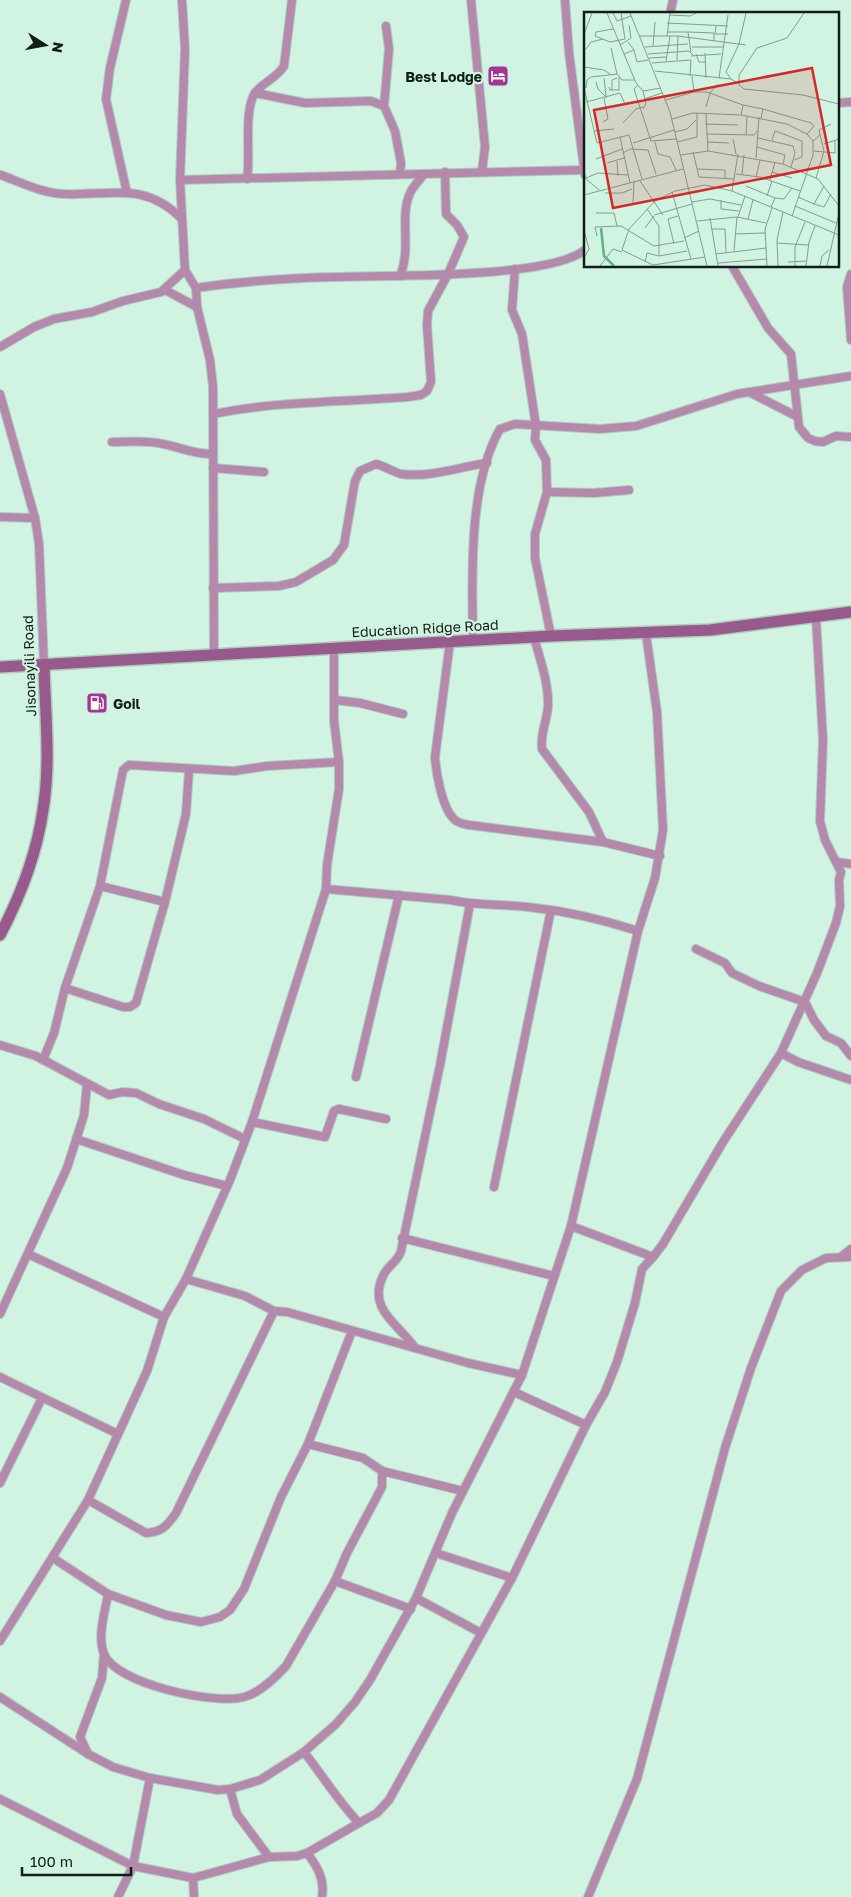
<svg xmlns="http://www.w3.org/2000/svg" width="851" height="1897" font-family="'Golos Text',sans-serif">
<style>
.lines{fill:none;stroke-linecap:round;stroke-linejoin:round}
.street-casing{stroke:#aeccbd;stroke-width:10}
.secondary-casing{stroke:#aeccbd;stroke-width:14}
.street{stroke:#b589ab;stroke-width:8}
.secondary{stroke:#98598c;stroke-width:11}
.labels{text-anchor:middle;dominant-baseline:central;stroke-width:4.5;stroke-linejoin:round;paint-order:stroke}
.poi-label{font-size:14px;font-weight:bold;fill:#111d17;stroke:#d1f3e1;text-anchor:end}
.street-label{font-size:14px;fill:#111d17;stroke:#d1f3e1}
.inset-river{fill:none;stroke:#61b08a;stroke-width:2.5}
.inset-road{fill:none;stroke:#849d90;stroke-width:1}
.view{fill:#d62828;fill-opacity:0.15;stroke:#d62828;stroke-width:2.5}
.inset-edge{fill:none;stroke:#111d17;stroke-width:2.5}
</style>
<rect width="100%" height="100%" fill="#d1f3e1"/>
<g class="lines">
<g class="street-casing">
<g id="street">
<path d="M126,0L110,68L106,99L127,193"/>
<path d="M182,0L185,49L180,180L185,270L196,288L197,307L210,360L213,387L214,654"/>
<path d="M471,0L485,147L482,171"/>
<path d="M565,0L569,53L585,175"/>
<path d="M670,14L673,0"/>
<path d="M386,26L389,49L384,106L395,131L401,163L400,174"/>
<path d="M255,93L305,103L371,101L384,106"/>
<path d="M837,103L851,102"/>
<path d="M1,175C22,183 42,193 64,194C112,196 143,181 181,218"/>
<path d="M247,179C251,157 243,111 255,93C263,82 277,78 284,66L292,0"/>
<path d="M180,180L583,170"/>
<path d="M732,266L768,328L791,354L799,427L808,438L815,441L823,442L836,436L851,437"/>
<path d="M515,269L512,310L522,334L526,360L536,426L535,440L546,460L547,492L535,534V558L551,636"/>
<path d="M851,274L847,287L851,340"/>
<path d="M400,276C412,247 399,218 410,193C413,186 420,180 424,174"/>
<path d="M196,288C243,281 290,278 337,277C388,275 548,279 585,250"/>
<path d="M165,290L197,307"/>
<path d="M0,347L34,327L54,319L92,312L123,301L161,292L185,270"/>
<path d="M749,392L796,416"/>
<path d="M0,394L35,518L39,544L44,665"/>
<path d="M213,414C278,401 343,402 408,397L421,395L427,391L431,382L427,325L428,311L448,274L464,237L457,225L446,214L445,172"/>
<path d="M112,442C129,442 146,440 163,444C184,448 191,454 213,454"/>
<path d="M213,468L264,472"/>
<path d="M547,492L594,493L629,490"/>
<path d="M0,517L35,518"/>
<path d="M213,588L279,586L296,582L333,560L344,545L355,481L360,471L376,464C384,466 396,473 401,474C429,478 459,467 487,463"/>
<path d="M534,637C540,660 549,683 548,706C547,721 540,734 542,749L589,812L603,842"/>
<path d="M473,641C472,577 468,485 500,429L515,424L600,429L636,426L737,394L851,376"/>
<path d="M450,642L435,757C436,772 442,809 455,820C458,823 464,824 469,825L603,842L660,856"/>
<path d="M335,700L360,703L403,714"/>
<path d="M837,862L851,864"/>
<path d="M100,886L165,902"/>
<path d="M326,889L451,900C477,906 502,904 528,907C566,911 601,919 638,931"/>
<path d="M696,949L725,963L732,973L759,986L805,1002L814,1020L826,1036L841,1043L851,1056"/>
<path d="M65,988L123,1007H130L136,1003L165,902L186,814L189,770"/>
<path d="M0,1045L36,1056L109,1095L122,1092L136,1093L159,1104L204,1119L245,1139"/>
<path d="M781,1053L798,1062L851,1080"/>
<path d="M43,1060L54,1033L65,988L100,886L123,770L129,765L234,771L267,766L339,762"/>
<path d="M356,1077L399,895"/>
<path d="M252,1122L325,1137L334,1111L339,1109L386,1119"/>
<path d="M76,1139L184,1175L227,1186"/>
<path d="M494,1187L551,910"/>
<path d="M571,1226L653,1257L663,1244L723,1142L781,1053L817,973L836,923L840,906L839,880L841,872L825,840L820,821L823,740L816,618"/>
<path d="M402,1238L554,1276"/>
<path d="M28,1254L164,1317"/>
<path d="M842,1256L851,1249"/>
<path d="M186,1279L245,1296L274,1311L287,1312L468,1363L522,1375"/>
<path d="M0,1314L67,1168L84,1115L87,1084"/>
<path d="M415,1348C399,1324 367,1310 383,1276C387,1266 398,1262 401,1251L440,1065L470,904"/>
<path d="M0,1377L118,1434"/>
<path d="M586,1425L605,1392L617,1362L635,1303L642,1269L653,1257"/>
<path d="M382,1471L463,1491"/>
<path d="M0,1483L42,1398"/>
<path d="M88,1500L146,1533C162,1532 167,1526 176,1513L274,1311"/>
<path d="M436,1553L512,1578"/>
<path d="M53,1558L108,1594L166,1615L201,1622L220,1617L230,1610L244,1589L281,1497L308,1444L352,1331"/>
<path d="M335,1581L411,1609"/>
<path d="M108,1594C105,1612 97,1636 104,1654C116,1684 214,1705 244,1697C260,1693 275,1678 286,1666L335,1581L347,1553L382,1487V1471L363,1458L308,1444"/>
<path d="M416,1598L481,1633"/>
<path d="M0,1641L88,1500L147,1371L164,1317L186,1279L230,1180L252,1122L326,889L327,865L339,789V762L334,721V648"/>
<path d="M0,1697L88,1754L113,1767L150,1778L218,1790L230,1789L260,1780L304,1752L336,1724L355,1702L370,1680L416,1598L452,1513L522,1375L571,1226L638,931L655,878L663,830L657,712L646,634"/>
<path d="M304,1752C323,1776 337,1800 359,1823L377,1813L389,1800L512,1578L586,1425L514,1392"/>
<path d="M88,1754L80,1737L102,1678L104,1654"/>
<path d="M230,1789L237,1814L269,1857L297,1856L307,1853C317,1866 325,1879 322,1897"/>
<path d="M0,1799L133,1866L193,1878L269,1857"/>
<path d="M307,1853L359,1823"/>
<path d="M193,1878L194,1897"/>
<path d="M118,1897L133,1866L150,1778"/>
<path d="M588,1897L637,1779L725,1448L751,1368L781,1291L802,1270L826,1258L851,1257"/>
</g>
</g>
<g class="secondary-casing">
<g id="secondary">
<path d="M0,667L551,636L710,630L851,612"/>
<path d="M0,935C20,897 37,852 43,810C51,762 45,713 44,665"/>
</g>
</g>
<use href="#street" class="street"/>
<use href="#secondary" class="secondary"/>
</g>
<defs>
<g id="hotel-square" transform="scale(1.125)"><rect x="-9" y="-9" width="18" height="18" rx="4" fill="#a43593" stroke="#d1f3e1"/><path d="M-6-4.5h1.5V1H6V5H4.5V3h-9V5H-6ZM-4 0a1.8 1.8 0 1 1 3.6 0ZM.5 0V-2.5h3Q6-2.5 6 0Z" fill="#fff"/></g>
<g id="fuel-square" transform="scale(1.125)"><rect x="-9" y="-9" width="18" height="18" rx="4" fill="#a43593" stroke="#d1f3e1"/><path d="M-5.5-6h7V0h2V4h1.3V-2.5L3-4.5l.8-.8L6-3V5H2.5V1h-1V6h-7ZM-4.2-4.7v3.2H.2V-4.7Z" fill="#fff"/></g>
</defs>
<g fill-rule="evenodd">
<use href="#hotel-square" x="498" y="76"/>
<use href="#fuel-square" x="97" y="703"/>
</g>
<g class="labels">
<g class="poi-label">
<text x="482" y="76">Best Lodge</text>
<text x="113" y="703" text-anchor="start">Goil</text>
</g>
<g class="street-label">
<text transform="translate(425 628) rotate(-3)">Education Ridge Road</text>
<text transform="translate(29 666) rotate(-92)">Jisonayili Road</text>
</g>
</g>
<g transform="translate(584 12)">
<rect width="255" height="255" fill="#d1f3e1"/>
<path class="inset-river" d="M17,216L20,244L30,254"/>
<path class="inset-road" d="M23,1L52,71L59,79L77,76M29,1L33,9L47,4M46,1L86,100L123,254M220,1L203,26L173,36L155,63V73L160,77L219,83L255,92M85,3L106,4L112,1M83,11L144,14M132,14L131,22H144M29,17L12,20L11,24L26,30L41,27L37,1M83,20H104M0,22L8,1M56,24H94L162,33M83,24L86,1M36,33L47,26L45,13M69,34L71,10M61,35L104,32M108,35H139M27,36L33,62L38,68H51M2,37L7,30L19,27M50,38L53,50L64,48M107,40L104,20L130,21V29M121,41L122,66M40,42L50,38L44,30M64,42L105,39L109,43M112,42L115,50H122M107,44L137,42M65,46L82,45M93,48L94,24M82,49L86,24M68,51L107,48M0,55L20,58L26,62M71,59L147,67L154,71M106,64L107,48M108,64L110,80M20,66L22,84M135,66L144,3M147,67L142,60L155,32L162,1M12,70L14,77L23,86M54,73L50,77L67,129L92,127M25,75L26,78H35V65M0,76L13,131L45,123L58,167M2,76L3,68L7,65L33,62M28,78V68L33,66M60,87L78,81M82,88L110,80H123L159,93L157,103M2,90L36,81L41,92L53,89M159,93L179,97M122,95L126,81L134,72M59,97L62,92L59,79M122,102L124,139M177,106L179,97L227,111L230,114L223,122M88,107L109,101L157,103L203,112L223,122L229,129V143L208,204M19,110L24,107L20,86M39,111L52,97L59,95M121,112L154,113M10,119L30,117M91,120L103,117L112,108M122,122L170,123L174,118M162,122L163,104M36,125L46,171M174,126L209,134L211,141L207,155M149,127L152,142M188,128L191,119L218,129V145L210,148M229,129L236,123L235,118L247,112M71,130L74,142L86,145L92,158M93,130L113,125V101M123,130L145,131M49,131L90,118M240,132L255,127M173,135L201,143L199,152M230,139L251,141V128M109,140L115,165L150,167M39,141L46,137L64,138L72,162M97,143L124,139L199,152L234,167L255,194M172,146L175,105M12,147L38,137M33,149L34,164M23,151L40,146M113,157L141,158V166M0,159L2,167L15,178M188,160L208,166M152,162L176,165L216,179M158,162L160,143M172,165L176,148M2,166L14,161L44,163M232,166L240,139L236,123M186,168L191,150M56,169L79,203M162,174L191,186L187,195M148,179L154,142M88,180L107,247M21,181H38L48,177M0,183L99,157M183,184L188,169M214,185L230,192L240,174M191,186L200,187L208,176M137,188V197L155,199M108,190L126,187L157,193M49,192L50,170M230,192L240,195L247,182M211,194L252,211M63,197L75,214V244M12,201H30L33,214M70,203L108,192M154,205L161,184M126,206L134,254M164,207L169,188M113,209L153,205L182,211M61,216L70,204M128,217H141L142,240M0,218L5,237L0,246M151,222L181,221M13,224L11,215L37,214L70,234L100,229M100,226L115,219M193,231L224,233M90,232L84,207L94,204M150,239L153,205M132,242L182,236M121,245L69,253L38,238L45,217L71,189L91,179L121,173L148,179L255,223M61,250L63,241L75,244L103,239M204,250L222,249M134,251L183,247M16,254L29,237L38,240M183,254L181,217L188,196M194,254L193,228L199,200M211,254V235L221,210M222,254L225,230L231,214M236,254L238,244L245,238M243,254L255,201"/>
<path class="view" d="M228,56L247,153L29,196L10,98Z"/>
<rect width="255" height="255" class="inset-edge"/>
</g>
<g transform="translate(45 45) rotate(101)" stroke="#d1f3e1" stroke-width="4" paint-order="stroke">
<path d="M0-4L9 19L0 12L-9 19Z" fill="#111d17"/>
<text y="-8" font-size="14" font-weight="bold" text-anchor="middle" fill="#111d17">N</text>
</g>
<path d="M22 1867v8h109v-8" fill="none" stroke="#111d17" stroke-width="2.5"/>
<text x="30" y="1867" font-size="15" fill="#111d17" stroke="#d1f3e1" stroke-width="4" paint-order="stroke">100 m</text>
</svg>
